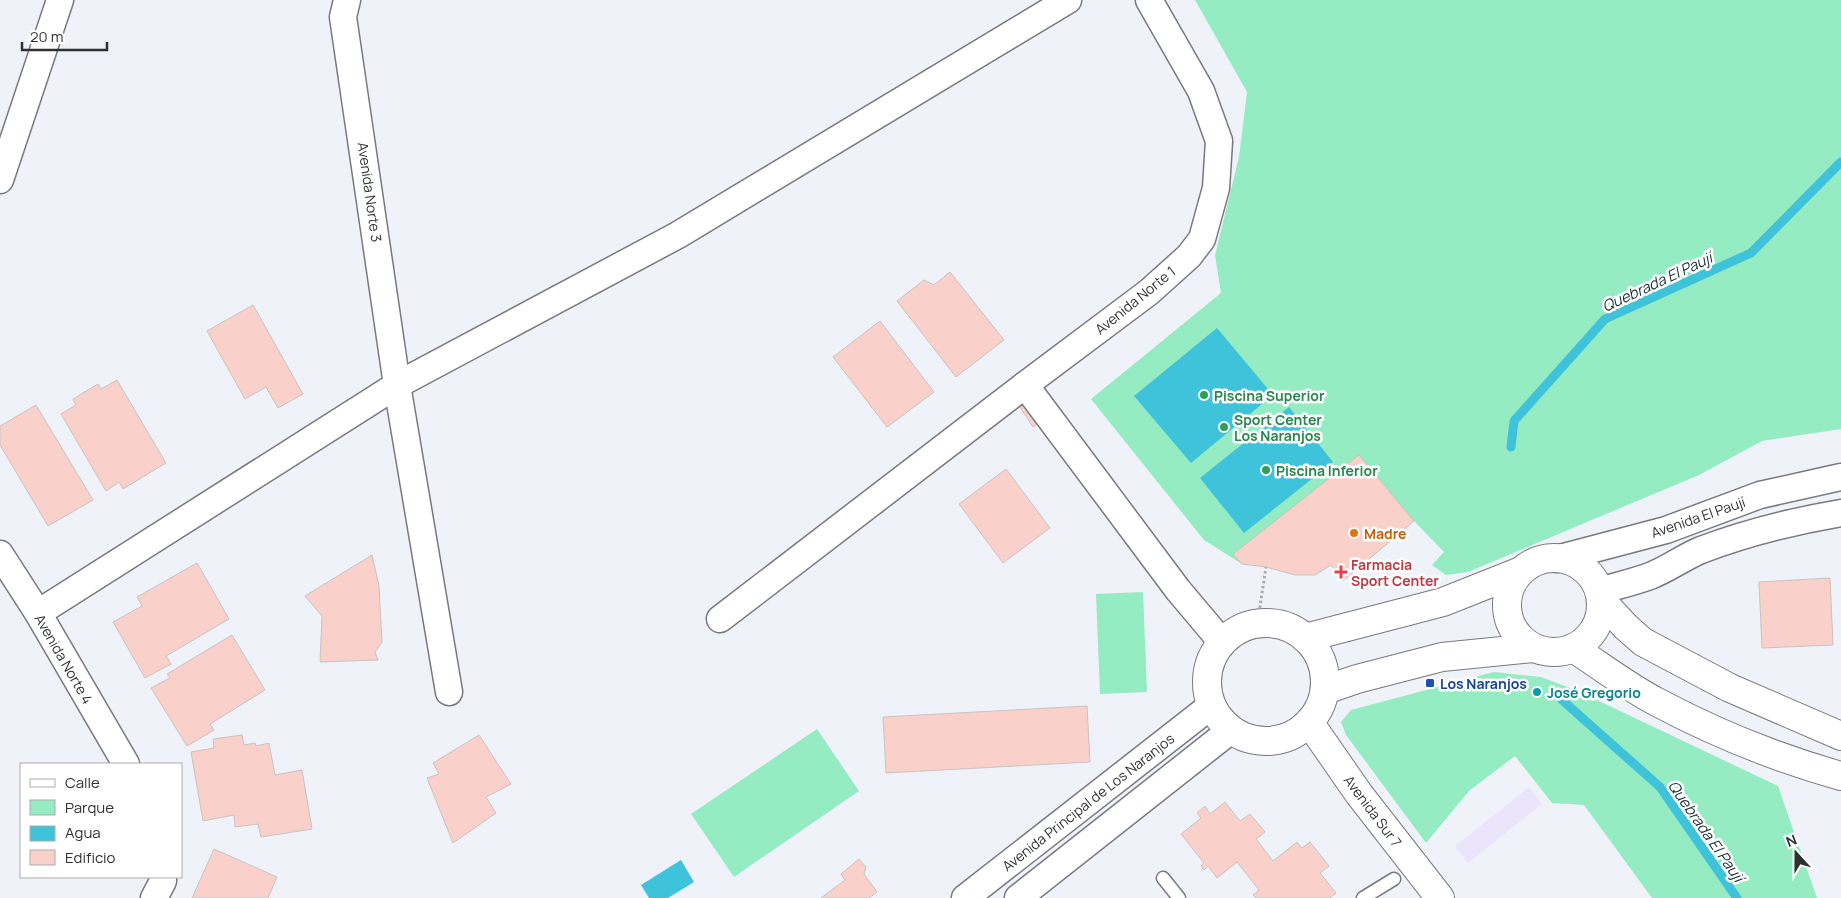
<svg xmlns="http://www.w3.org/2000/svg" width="1841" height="898" font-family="Manrope,sans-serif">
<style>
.commercial{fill:#ebe5fb}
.green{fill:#95ebc2}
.water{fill:#3fc3db}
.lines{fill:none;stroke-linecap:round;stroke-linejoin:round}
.stream{stroke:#3fc3db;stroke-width:9}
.building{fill:#f9d1ca;stroke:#cac2c1}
.service-casing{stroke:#767a7f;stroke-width:15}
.minor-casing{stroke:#767a7f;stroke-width:29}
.secondary-casing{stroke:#767a7f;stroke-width:30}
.path{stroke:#aaadb2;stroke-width:3;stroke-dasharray:2.5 2.5;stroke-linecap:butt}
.service{stroke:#fff;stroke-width:12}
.minor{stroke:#fff;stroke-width:26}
.secondary{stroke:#fff;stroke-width:28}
.leisure-dot{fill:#2e9e5b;stroke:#fff;stroke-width:2}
.food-dot{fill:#e8710a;stroke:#fff;stroke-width:2}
.health-dot{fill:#e0444e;stroke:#fff;stroke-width:2}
.transit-dot{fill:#1a4fb4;stroke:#fff;stroke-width:2}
.culture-dot{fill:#0f9aa8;stroke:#fff;stroke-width:2}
.labels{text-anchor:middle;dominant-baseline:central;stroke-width:5;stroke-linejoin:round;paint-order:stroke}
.street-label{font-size:14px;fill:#2e3032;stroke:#fff}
.leisure-label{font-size:14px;font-weight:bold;fill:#27864d;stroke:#fff;text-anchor:start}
.food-label{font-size:14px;font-weight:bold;fill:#c56008;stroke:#fff;text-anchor:start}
.health-label{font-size:14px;font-weight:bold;fill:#be3a42;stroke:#fff;text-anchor:start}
.transit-label{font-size:14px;font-weight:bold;fill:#164399;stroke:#fff;text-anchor:start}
.culture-label{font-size:14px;font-weight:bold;fill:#0d838f;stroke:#fff;text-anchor:start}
.water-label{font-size:15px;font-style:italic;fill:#182e32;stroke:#fff}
</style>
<rect width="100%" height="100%" fill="#eff3f9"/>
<path class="commercial" d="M1529,787L1542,804L1468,863L1455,846Z"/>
<g class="green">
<path d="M1195,0H1841V429L1762,441L1699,475L1468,572L1446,575L1432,565L1444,552L1414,521L1343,581L1331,565L1266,567L1242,564L1204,540L1091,399L1221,293L1215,255L1239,157L1247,92Z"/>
<path d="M1143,592L1147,692L1100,694L1096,594Z"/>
<path d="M1494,672L1541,677L1578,691L1778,786L1817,898H1652L1584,805L1552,803L1515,756L1469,791L1426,843L1346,735L1341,722L1351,710Z"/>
<path d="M817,729L859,791L734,877L691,814Z"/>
</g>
<g class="water">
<path d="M1217,328L1273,395L1191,463L1134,396Z"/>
<path d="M1289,407L1333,462L1244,533L1200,478Z"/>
<path d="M681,860L694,882L668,898H649L641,885Z"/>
</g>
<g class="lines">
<g class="stream">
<path d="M1511,447L1514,421L1605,319L1751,253L1841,162"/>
<path d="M1562,700L1660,787L1737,898"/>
</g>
</g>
<g class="building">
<path d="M950,272L1004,340L956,377L897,301L924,280L934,285Z"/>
<path d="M253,305L303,394L278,408L266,387L245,399L207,331Z"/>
<path d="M880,321L934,392L887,427L833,357Z"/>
<path d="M117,380L166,463L123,489L119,482L106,491L61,414L76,405L73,399L98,384L101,389Z"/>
<path d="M1027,393L1045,419L1033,427L1016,401Z"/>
<path d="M36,405L93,500L48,526L0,445V426Z"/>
<path d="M1359,455L1414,521L1343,581L1331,565L1315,575H1295L1266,567L1242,564L1233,554Z"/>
<path d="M1006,469L1050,528L1003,563L959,504Z"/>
<path d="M372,555L379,586L382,642L375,652L378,660L320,662L322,616L305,596Z"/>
<path d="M197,563L229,619L166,656L171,664L145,678L113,622L142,606L137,597Z"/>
<path d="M1830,578L1833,645L1762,648L1759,582Z"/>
<path d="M232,635L265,690L210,724L214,730L187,746L151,688L170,678L167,674Z"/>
<path d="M1087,706L1090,762L886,773L883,717Z"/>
<path d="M242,735L244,745L255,743L256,746L269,743L275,775L302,770L312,829L261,837L258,824L235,827L234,815L203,821L191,752L214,748L213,739Z"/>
<path d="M479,735L511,784L486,797L496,813L453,843L427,778L439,774L433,763Z"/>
<path d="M1225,802L1240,821L1250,814L1265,832L1256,839L1273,861L1297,842L1302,848L1310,842L1329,866L1320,873L1336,893L1330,898H1256L1253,895L1259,890L1237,862L1217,878L1208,866L1204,870L1201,866L1204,863L1181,834L1201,818L1197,813L1205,806L1210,814Z"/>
<path d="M214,849L277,877L268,898H192Z"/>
<path d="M859,859L866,867L864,874L877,892L869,898H821L845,880L841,874Z"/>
</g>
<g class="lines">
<g class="service-casing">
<g id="service">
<path d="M1163,878L1179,898"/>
<path d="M1363,898L1394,879"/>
</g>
</g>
<g class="minor-casing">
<g id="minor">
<path d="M347,0L343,17L397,385L449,692"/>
<path d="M0,180L60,0"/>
<path d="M1025,385L1178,590L1221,641"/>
<path d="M0,554L38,613L126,764"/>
<path d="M1556,559L1666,530L1760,495L1841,477"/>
<path d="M1599,591C1616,586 1634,582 1650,576C1668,569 1684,557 1701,550C1746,533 1794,521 1841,513"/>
<path d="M38,613L397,385L678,235L1068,0"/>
<path d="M720,619L1025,385L1149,292L1189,256L1202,239L1216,188L1219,141L1201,91L1149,0"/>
<path d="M154,898L163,881V877"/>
<path d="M965,898L1212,705"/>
<path d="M1018,898L1231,730"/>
</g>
</g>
<g class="secondary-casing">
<g id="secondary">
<circle cx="1554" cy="605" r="47"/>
<path d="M1601,600L1626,627L1643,642L1730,688L1841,736"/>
<circle cx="1266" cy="682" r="59"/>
<path d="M1305,638L1443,602L1521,571"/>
<path d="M1573,648C1601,666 1628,687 1657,702C1715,733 1777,758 1841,776"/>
<path d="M1325,690L1357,679L1442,657L1533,648"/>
<path d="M1309,722L1359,794L1440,898"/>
</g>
</g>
<path class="path" d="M1259,613L1266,567"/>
<use href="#service" class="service"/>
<use href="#minor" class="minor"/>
<use href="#secondary" class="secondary"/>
</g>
<g class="leisure-dot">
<circle cx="1204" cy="395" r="5"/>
<circle cx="1224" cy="427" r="5"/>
<circle cx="1266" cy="470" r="5"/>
</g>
<circle class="food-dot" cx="1354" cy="533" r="5"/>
<path class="health-dot" d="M1338.5 564.5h5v5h5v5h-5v5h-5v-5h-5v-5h5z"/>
<rect class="transit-dot" x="1425" y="678" width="10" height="10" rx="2.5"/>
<circle class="culture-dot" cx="1537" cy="692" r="5"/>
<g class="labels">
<g class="street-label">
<text transform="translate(370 192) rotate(82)">Avenida Norte 3</text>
<text transform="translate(1135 300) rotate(-39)">Avenida Norte 1</text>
<text transform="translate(1698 517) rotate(-19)">Avenida El Paují</text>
<text transform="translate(64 659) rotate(60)">Avenida Norte 4</text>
<text transform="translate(1088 802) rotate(-38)">Avenida Principal de Los Naranjos</text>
<text transform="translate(1373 811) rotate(53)">Avenida Sur 7</text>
</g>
<g class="leisure-label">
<text x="1214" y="395">Piscina Superior</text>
<text x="1234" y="419">Sport Center<tspan x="1234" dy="16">Los Naranjos</tspan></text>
<text x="1276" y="470">Piscina Inferior</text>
</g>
<g class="food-label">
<text x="1364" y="533">Madre</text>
</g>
<g class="health-label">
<text x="1351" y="564">Farmacia<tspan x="1351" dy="16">Sport Center</tspan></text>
</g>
<g class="transit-label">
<text x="1440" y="683">Los Naranjos</text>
</g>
<g class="culture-label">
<text x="1547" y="692">José Gregorio</text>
</g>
<g class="water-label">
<text transform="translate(1657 282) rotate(-25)">Quebrada El Paují</text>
<text transform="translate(1706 831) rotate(55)">Quebrada El Paují</text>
</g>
</g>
<rect x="20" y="763" width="162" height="115" fill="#ffffff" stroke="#abacad"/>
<rect x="30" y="779" width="25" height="8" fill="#ffffff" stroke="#abacad"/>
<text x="65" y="788" font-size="15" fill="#2e3032">Calle</text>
<rect x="30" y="800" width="25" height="15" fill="#95ebc2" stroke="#abacad"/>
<text x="65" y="813" font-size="15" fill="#2e3032">Parque</text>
<rect x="30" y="826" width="25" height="15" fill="#3fc3db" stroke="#abacad"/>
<text x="65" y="838" font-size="15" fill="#2e3032">Agua</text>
<rect x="30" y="850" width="25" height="15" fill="#f9d1ca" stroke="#abacad"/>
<text x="65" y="863" font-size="15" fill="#2e3032">Edificio</text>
<g transform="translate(1796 853) rotate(339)" stroke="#ffffff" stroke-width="4" paint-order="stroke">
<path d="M0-4L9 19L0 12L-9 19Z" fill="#2e3032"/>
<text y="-8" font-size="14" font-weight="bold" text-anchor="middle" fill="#2e3032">N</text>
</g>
<path d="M22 42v8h85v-8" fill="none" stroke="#2e3032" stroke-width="2.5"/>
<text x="30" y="42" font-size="15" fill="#2e3032" stroke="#ffffff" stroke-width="4" paint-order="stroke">20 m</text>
</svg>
